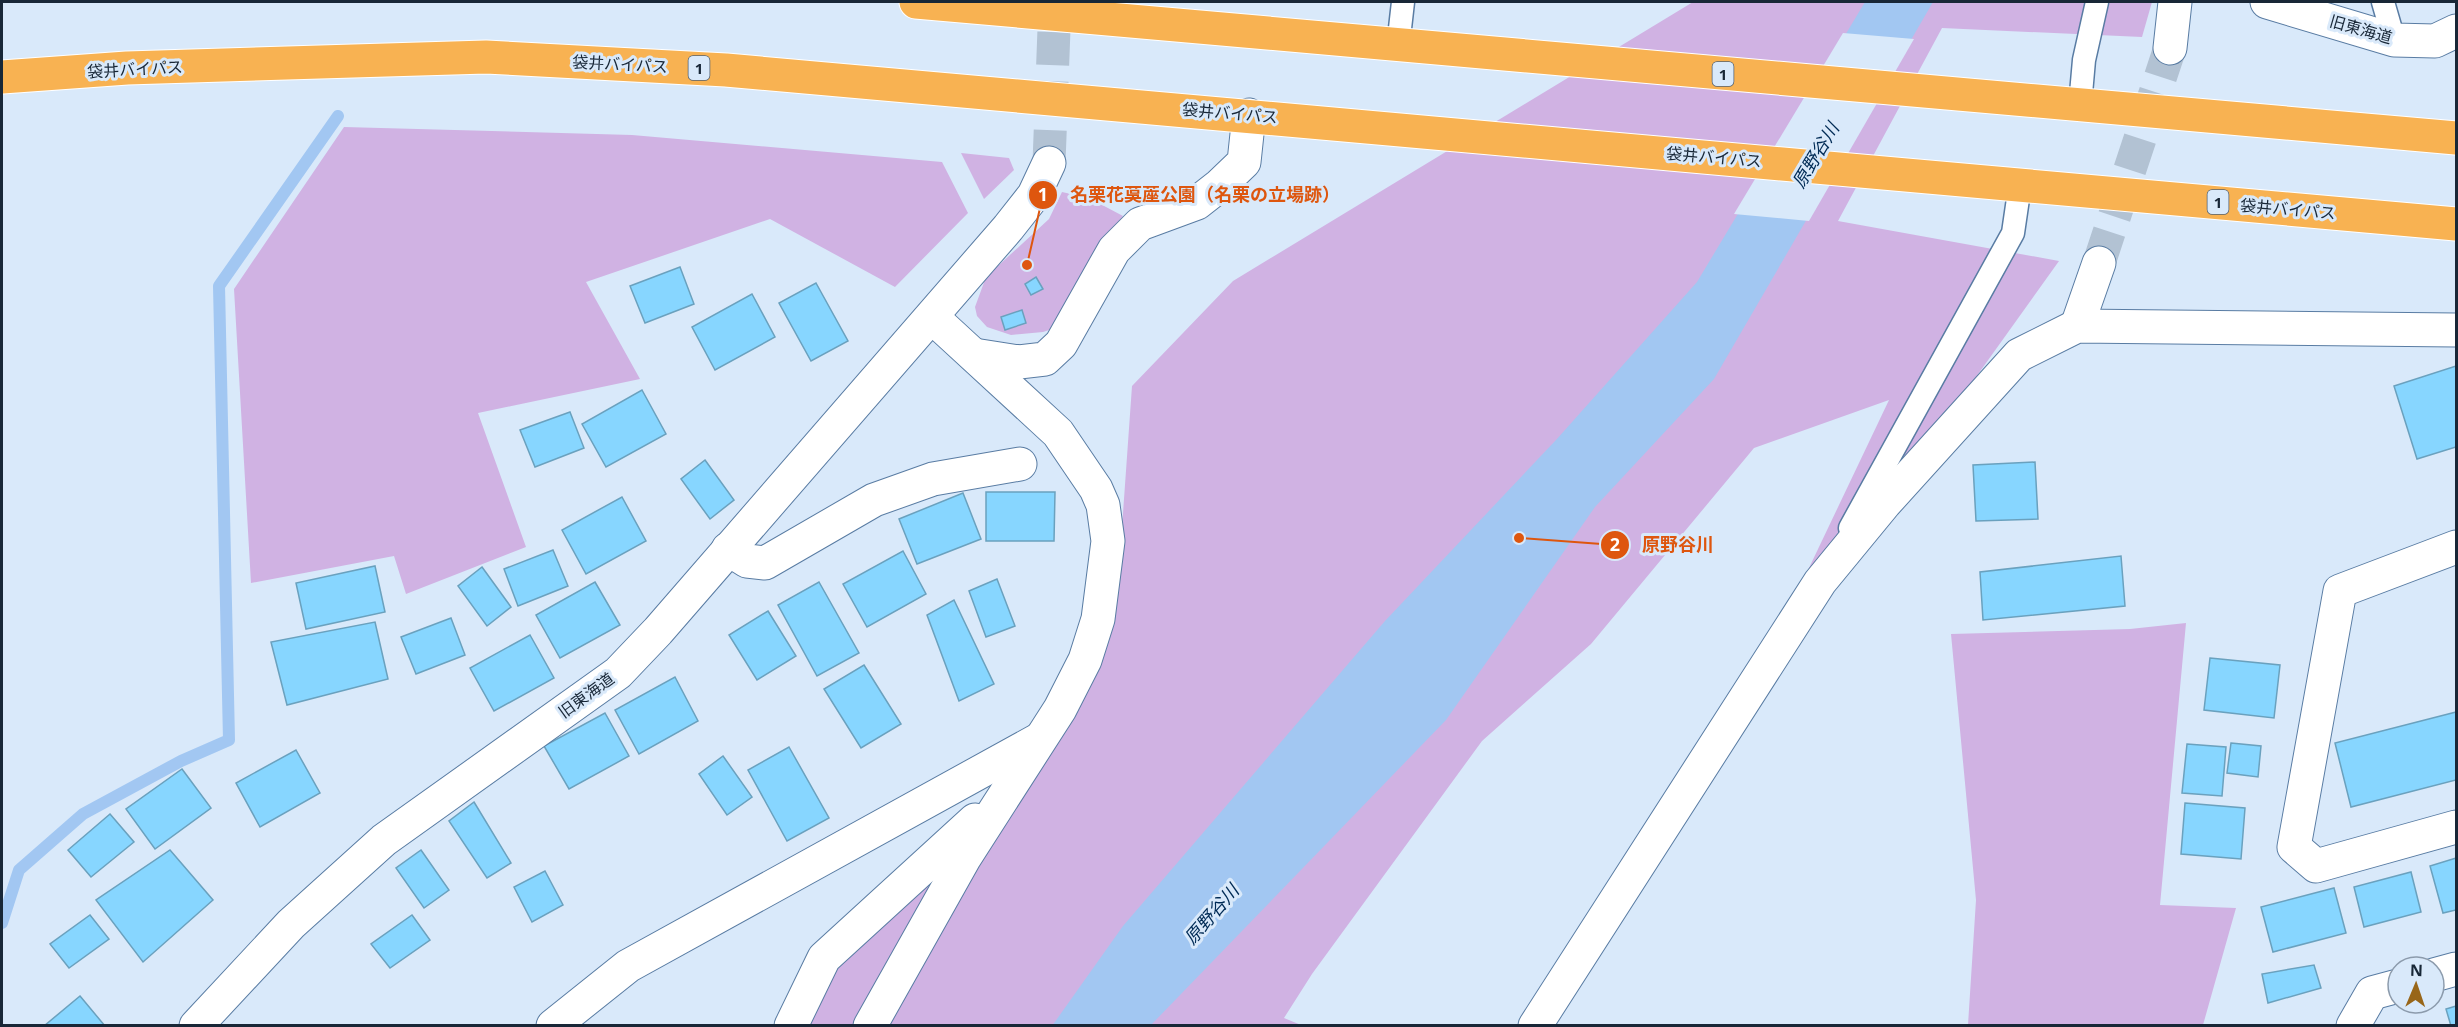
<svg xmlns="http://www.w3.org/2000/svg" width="2458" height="1027" font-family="'Open Sans','Noto Sans JP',sans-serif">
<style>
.green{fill:#d0b2e3}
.water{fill:#a2c7f2}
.pier{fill:#d9e9fa}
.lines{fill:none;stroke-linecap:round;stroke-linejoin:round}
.stream{stroke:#a2c7f2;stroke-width:12}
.building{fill:#87d6ff;stroke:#6aa1be;stroke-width:1.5}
.street-tunnel{stroke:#b2c2d3;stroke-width:33;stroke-dasharray:33 16;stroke-linecap:butt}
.lane-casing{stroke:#597ca3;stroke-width:25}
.street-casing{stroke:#597ca3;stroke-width:35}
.highway-casing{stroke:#fff;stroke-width:35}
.lane{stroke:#fff;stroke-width:22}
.street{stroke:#fff;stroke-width:33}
.highway{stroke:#f8b252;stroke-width:33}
.labels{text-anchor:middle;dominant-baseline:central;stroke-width:6;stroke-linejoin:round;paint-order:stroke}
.shield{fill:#d9e9fa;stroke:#526172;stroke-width:1.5}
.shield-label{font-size:15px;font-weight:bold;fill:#182737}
.street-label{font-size:16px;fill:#182737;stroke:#d9e9fa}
.water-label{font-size:18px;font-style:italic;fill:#002b55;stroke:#d9e9fa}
.leader{fill:none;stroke:#de560e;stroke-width:2}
.callout-dot{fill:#de560e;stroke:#d9e9fa;stroke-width:2}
.mark-label{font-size:18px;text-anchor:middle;font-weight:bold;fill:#fff}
.callout-label{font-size:18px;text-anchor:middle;font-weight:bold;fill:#de560e;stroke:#d9e9fa;stroke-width:6;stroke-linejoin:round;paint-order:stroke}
</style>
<rect width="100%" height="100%" fill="#d9e9fa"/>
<g class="green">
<path d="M1693,2H2152L2142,37L1942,28L1838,221L2059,261L1749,694L1889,400L1754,448L1591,644L1482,741L1312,974L1284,1018L1301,1025L787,1026L824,958L970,825L1069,715L1116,612L1132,386L1233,281Z"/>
<path d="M344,127L632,135L942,162L968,213L895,287L770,219L586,282L640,379L478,413L526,547L406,594L394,556L251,583L234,289Z"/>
<path d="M961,153L1009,158L1014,170L984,199Z"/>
<path d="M1062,192L1089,198L1123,216L1100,247L1055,328L1043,332L1011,335L987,327L977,316L975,307L986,277L1049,219Z"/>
<path d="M2186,623L2160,905L2236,908L2203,1025H1968L1976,900L1951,634L2130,629Z"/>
</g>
<path class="water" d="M1865,2H1933L1714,379L1595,507L1446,720L1151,1025L1052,1026L1123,926L1385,621L1556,440L1697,282Z"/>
<path class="pier" d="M1843,33L1914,39L1809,221L1734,214Z"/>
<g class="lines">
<path class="stream" d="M2,923L19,870L83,814L181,761L229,740L219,286L338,116"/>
</g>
<g class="building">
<path d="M680,267L694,304L645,323L630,286Z"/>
<path d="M1036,277L1043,289L1031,295L1025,284Z"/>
<path d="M816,283L848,341L811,361L779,303Z"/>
<path d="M752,294L775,337L715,370L692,327Z"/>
<path d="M1022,310L1026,323L1005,330L1001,317Z"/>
<path d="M2456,366V447L2417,459L2394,386Z"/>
<path d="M642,390L666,434L606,467L582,424Z"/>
<path d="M570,412L584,448L535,467L520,430Z"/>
<path d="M705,460L734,500L710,519L681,479Z"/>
<path d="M2035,462L2038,519L1976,521L1973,465Z"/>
<path d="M986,492H1055L1054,541H986Z"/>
<path d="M963,493L981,539L917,564L899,519Z"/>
<path d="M622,497L646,541L586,574L562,530Z"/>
<path d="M553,550L568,586L518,606L504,569Z"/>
<path d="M903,551L926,594L867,627L843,584Z"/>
<path d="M2121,556L2125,606L1983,620L1980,572Z"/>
<path d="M375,566L385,612L306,629L296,583Z"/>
<path d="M482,567L511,607L487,626L458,586Z"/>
<path d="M997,579L1015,626L986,637L969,591Z"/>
<path d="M595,582L620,625L560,658L536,615Z"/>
<path d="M819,582L859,653L817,676L778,605Z"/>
<path d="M954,600L994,684L959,701L927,615Z"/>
<path d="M768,611L796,656L757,680L729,635Z"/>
<path d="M451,618L465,655L416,674L401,637Z"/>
<path d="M375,622L388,679L287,705L271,642Z"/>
<path d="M530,635L554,678L494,711L470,668Z"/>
<path d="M2210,658L2280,665L2274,718L2204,710Z"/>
<path d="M864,665L901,724L861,748L824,689Z"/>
<path d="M675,677L698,721L639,754L615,710Z"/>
<path d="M2456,712V780L2351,807L2335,743Z"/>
<path d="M605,713L629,756L569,789L544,746Z"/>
<path d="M2231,743L2261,746L2258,777L2227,773Z"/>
<path d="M2187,744L2226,747L2222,796L2182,793Z"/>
<path d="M789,747L829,818L787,841L748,770Z"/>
<path d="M296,750L320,793L260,827L236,783Z"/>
<path d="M723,756L752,797L727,815L699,774Z"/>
<path d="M182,769L211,808L155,849L126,809Z"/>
<path d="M474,802L511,863L487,878L449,821Z"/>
<path d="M2185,803L2245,808L2241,859L2181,854Z"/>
<path d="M110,814L134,842L91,877L68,850Z"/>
<path d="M170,850L213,900L143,962L96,900Z"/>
<path d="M421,850L449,890L424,908L396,868Z"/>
<path d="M2456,858V910L2443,913L2430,866Z"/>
<path d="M545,871L563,905L532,922L514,887Z"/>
<path d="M2411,872L2421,912L2364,927L2354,887Z"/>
<path d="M2334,888L2346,933L2273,952L2261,907Z"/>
<path d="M90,915L109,939L69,968L50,944Z"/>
<path d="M412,915L430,940L390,968L371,944Z"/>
<path d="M2314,965L2321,988L2268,1003L2262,974Z"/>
<path d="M80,996L105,1026H44Z"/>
<path d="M2456,1006V1026H2451L2446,1009Z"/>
</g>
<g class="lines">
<g class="street-tunnel">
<path d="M1049,163L1055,2"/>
<path d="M2099,263L2170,48"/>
</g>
<g class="lane-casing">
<g id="lane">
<path d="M2383,2L2394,40"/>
<path d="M1398,46L1403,2"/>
<path d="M2080,105L2084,60L2097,2"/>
<path d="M1850,528L2013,233L2020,185"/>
</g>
</g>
<g class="street-casing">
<g id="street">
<path d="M2267,2L2394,40L2435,41L2456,31"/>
<path d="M2170,48L2175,2"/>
<path d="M2077,326L2099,263"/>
<path d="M974,355L1019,362L1045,359L1061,344L1114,250L1140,224L1197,203L1220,185L1244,162L1249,115"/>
<path d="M2456,547L2340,591L2294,847L2316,866L2456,827"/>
<path d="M728,549L747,561L765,563L874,500L933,479L1020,464"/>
<path d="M2434,975L2456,969"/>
<path d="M196,1026L291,924L384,840L618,673L658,631L1008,228L1034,195L1049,163"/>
<path d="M553,1026L628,966L1038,740"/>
<path d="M791,1026L824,958L975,820"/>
<path d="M870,1026L965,857L1060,709L1085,660L1098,619L1108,541L1103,505L1096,489L1058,433L932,317"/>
<path d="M1535,1026L1820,582L1885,503L2019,355L2077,326L2456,330"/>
<path d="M2353,1026L2372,993L2398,986"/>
</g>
</g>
<g class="highway-casing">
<g id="highway">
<path d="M916,2L2456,138"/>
<path d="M2,77L127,68L486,57L726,70L2456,224"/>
</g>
</g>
<use href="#lane" class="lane"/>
<use href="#street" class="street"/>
<use href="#highway" class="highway"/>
</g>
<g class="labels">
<g class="shield">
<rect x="688.5" y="56" width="21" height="24" rx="4.5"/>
<rect x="1712.5" y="62" width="21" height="24" rx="4.5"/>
<rect x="2207.5" y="190" width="21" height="24" rx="4.5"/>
</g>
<g class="shield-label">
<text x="699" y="68">1</text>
<text x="1723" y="74">1</text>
<text x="2218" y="202">1</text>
</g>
<g class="street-label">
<text transform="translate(2361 29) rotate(16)">旧東海道</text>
<text transform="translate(620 64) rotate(3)">袋井バイパス</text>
<text transform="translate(135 69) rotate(-3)">袋井バイパス</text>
<text transform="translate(1230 113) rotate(5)">袋井バイパス</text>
<text transform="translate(1714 157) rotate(5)">袋井バイパス</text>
<text transform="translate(2288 209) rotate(5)">袋井バイパス</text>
<text transform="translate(586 695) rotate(-36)">旧東海道</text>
</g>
<g class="water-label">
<text transform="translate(1815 155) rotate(-59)">原野谷川</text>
<text transform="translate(1211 914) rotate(-49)">原野谷川</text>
</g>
</g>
<path class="leader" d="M1027 265L1043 195M1519 538L1615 545"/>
<g class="callout-dot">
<circle cx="1027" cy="265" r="6"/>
<circle cx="1519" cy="538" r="6"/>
<circle cx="1043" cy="195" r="15"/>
<circle cx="1615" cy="545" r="15"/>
</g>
<g class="mark-label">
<text x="1043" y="201">1</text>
<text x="1615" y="551">2</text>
</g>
<g class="callout-label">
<text x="1205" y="201">名栗花茣蓙公園（名栗の立場跡）</text>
<text x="1678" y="551">原野谷川</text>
</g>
<rect width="2458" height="1027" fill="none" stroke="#182737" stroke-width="6"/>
<g transform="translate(2416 985) rotate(2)"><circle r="28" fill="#d9e9fa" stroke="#8c9bac" stroke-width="1.5"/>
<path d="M0-4.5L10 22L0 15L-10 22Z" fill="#986619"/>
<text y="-9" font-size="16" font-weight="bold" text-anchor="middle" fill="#182737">N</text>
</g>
</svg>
